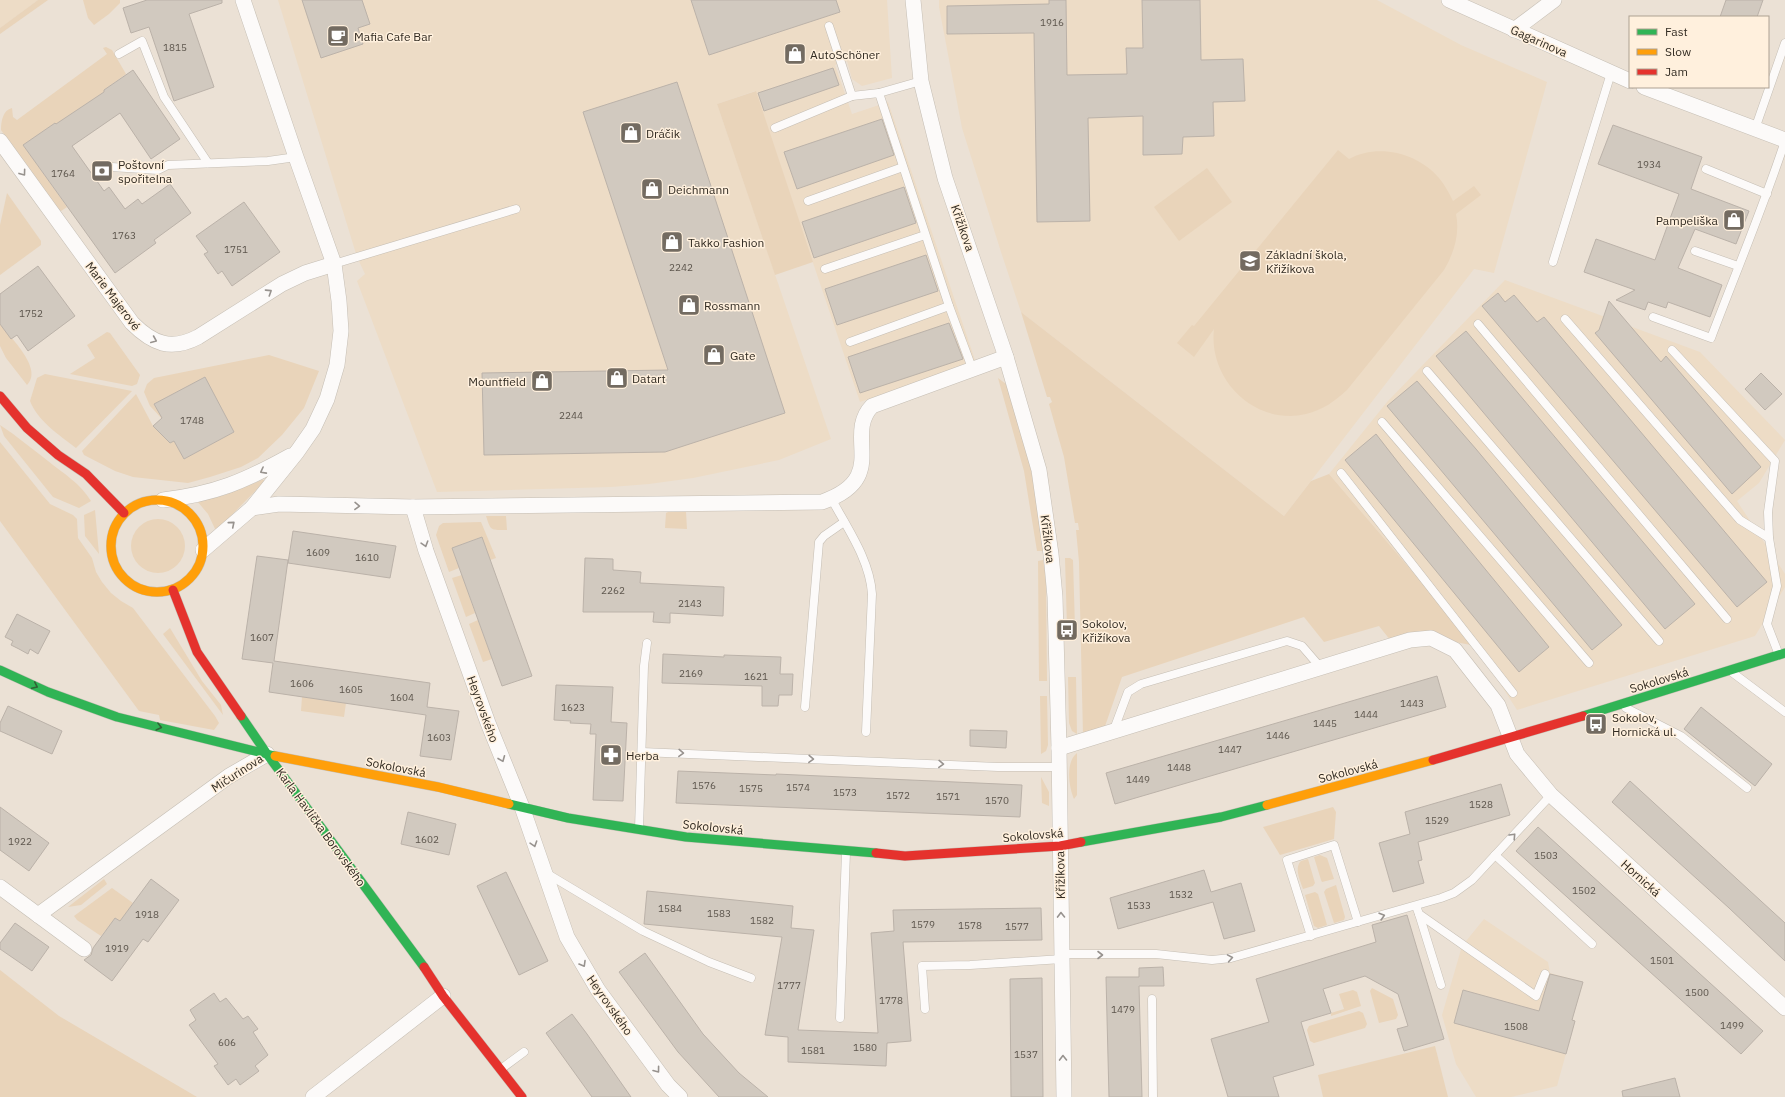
<svg xmlns="http://www.w3.org/2000/svg" width="1785" height="1097" font-family="'IBM Plex Sans',sans-serif">
<style>
.built{fill:#eddcc6}
.green{fill:#e9d4ba}
.building{fill:#d1c9bf;stroke:#bbb2a9}
.lines{fill:none;stroke-linecap:round;stroke-linejoin:round}
.lane-casing{stroke:#c5beb4;stroke-width:9}
.street-casing{stroke:#c5beb4;stroke-width:16}
.fast-casing{stroke:#c5beb4;stroke-width:10}
.slow-casing{stroke:#c5beb4;stroke-width:10}
.jam-casing{stroke:#c5beb4;stroke-width:10}
.lane{stroke:#fcfaf9;stroke-width:8}
.street{stroke:#fcfaf9;stroke-width:15}
.fast{stroke:#30b455;stroke-width:9}
.slow{stroke:#ff9f0a;stroke-width:9}
.jam{stroke:#e5322d;stroke-width:9}
.oneway{stroke:#97928e}
.oneway2{stroke:#316236}
.labels{text-anchor:middle;dominant-baseline:central;stroke-width:3;stroke-linejoin:round;paint-order:stroke}
.number-label{font-size:10px;fill:#5c554c}
.poi-label{font-size:12px;fill:#322b22;stroke:#fff0dd;text-anchor:start}
.street-label{font-size:12px;fill:#322b22;stroke:#fff0dd}
</style>
<rect width="100%" height="100%" fill="#ebe1d5"/>
<g class="built">
<path d="M0,0H38L0,28Z"/>
<path d="M278,0H887L892,78L862,86L852,79L847,61L835,65L852,114L888,102L976,363L860,402L755,91L717,104L831,439L779,460L693,478L649,484L611,487L437,492L357,281L365,274L357,257Z"/>
<path d="M939,0H1377L1461,45L1547,82L1494,273L1474,269L1284,516L1021,312L1001,252L962,128L939,7Z"/>
<path d="M1505,280L1700,352L1785,440L1759,483L1737,501L1785,574V587L1755,636L1517,710L1476,646L1329,474L1387,402Z"/>
<path d="M1484,919L1548,962L1550,973L1583,982L1572,1020L1575,1021L1557,1086L1511,1097H1476L1456,1064L1442,1015L1462,946Z"/>
</g>
<g class="green">
<path d="M38,0H48L0,34V28Z"/>
<path d="M83,0H120V3L109,14L94,25L88,18Z"/>
<path d="M106,47L112,50L126,74L104,90V92L56,124L55,123L23,145L67,207L61,211L58,210L1,130C1,121 3,110 12,108L13,117L17,120L107,54L103,48Z"/>
<path d="M756,91L813,262L775,275L717,104Z"/>
<path d="M1338,150L1349,159C1378,143 1418,153 1439,178C1445,185 1449,193 1453,201L1474,186L1481,195L1456,214C1460,234 1454,253 1444,270L1347,390C1335,401 1323,410 1306,414C1255,426 1208,380 1214,329L1194,357L1177,343L1192,325L1194,326Z"/>
<path d="M1207,168L1232,202L1179,241L1154,207Z"/>
<path d="M7,193L41,241V245L0,275V225Z"/>
<path d="M1021,312L1284,516L1311,481L1329,474L1476,646L1445,640L1391,641L1379,626L1324,642L1304,617L1122,677L1103,732L1083,736L1079,562L1076,530H1079L1078,523H1075L1064,457L1049,404L1052,402L1050,397H1047Z"/>
<path d="M0,324C10,337 44,369 27,385L6,358L0,346Z"/>
<path d="M107,332L110,333L140,375L137,384L132,386L70,374L95,358L87,345Z"/>
<path d="M269,355L319,371L304,408L282,435L258,458L241,467L210,477L188,483L133,477L115,471L84,455L82,451L136,394L153,426L170,443L174,441L184,459L234,432L205,377L154,404L164,421L150,406L144,392L147,384L154,378Z"/>
<path d="M45,374L132,391L76,448C59,435 38,421 30,401L37,378Z"/>
<path d="M998,378L1006,384L1008,390L1028,454L1035,491L1044,551H1037L1024,471Z"/>
<path d="M0,425C17,436 32,449 48,461C64,474 80,483 91,501L79,508L53,497L4,436Z"/>
<path d="M0,442L50,504L73,515L77,519L78,538L92,558L96,572L102,582L111,593L121,601L133,608L215,716L219,723L214,730L160,720L159,715L139,711L0,521Z"/>
<path d="M262,480H266L216,531L208,514L197,501L225,495Z"/>
<path d="M95,510L99,554L85,536L84,515Z"/>
<path d="M668,512H686L687,529L665,528L666,513Z"/>
<path d="M486,516H506L507,530C490,530 491,531 486,516Z"/>
<circle cx="158" cy="546" r="27"/>
<path d="M481,522L496,558L490,560L481,537L452,548L459,568L449,572L436,535L439,526L443,523Z"/>
<path d="M1065,558H1070L1073,560L1075,628H1067Z"/>
<path d="M1043,560L1046,578L1047,681H1039L1038,561Z"/>
<path d="M462,575L475,613L466,617L452,578Z"/>
<path d="M478,620L492,659L483,662L469,624Z"/>
<path d="M170,628L202,681L221,705L223,715L163,634Z"/>
<path d="M1068,677H1076L1077,734L1072,731L1069,723Z"/>
<path d="M1040,696H1047L1048,745L1046,751L1041,754Z"/>
<path d="M302,697L346,703L344,717L301,711Z"/>
<path d="M1077,753V795L1074,799C1069,788 1065,762 1077,753Z"/>
<path d="M1041,777L1049,792V806L1042,803Z"/>
<path d="M1333,807L1336,812L1334,839L1280,855L1263,827Z"/>
<path d="M1320,855L1327,858L1334,879L1322,882L1321,880L1314,857Z"/>
<path d="M1308,859L1315,883L1313,886L1303,889C1300,880 1294,868 1301,861Z"/>
<path d="M104,879L107,884L81,905L68,907Z"/>
<path d="M1336,885L1345,917L1344,920L1334,923L1324,892L1326,889Z"/>
<path d="M112,888L133,903L120,921L115,918L101,936L77,920L74,916Z"/>
<path d="M1315,892L1318,894L1327,925L1318,928L1314,926L1305,895Z"/>
<path d="M0,970L59,1016L197,1097H0Z"/>
<path d="M1372,988L1393,999L1398,1015L1396,1019L1379,1023L1370,991Z"/>
<path d="M1353,990L1357,992L1361,1006L1331,1016V1013L1344,1009L1339,994Z"/>
<path d="M1359,1011L1363,1013L1367,1024L1365,1028L1314,1043L1310,1041L1307,1030L1309,1026Z"/>
<path d="M1435,1046L1448,1097H1323L1318,1075Z"/>
</g>
<g class="building">
<path d="M147,0H222V3L189,14L214,87L174,101L149,27L131,33L123,8Z"/>
<path d="M302,0H362L370,24L358,28L363,44L321,58Z"/>
<path d="M691,0H836L840,12L709,55Z"/>
<path d="M1049,0H1066L1067,75L1127,74L1126,48H1143L1142,0H1200L1201,60L1243,59L1245,101L1213,102L1214,136L1183,137L1182,154L1143,155V116L1088,118L1090,221L1037,222L1034,33L947,34V6L1049,4Z"/>
<path d="M1726,0H1763L1757,17H1720Z"/>
<path d="M833,68L839,85L764,111L758,93Z"/>
<path d="M133,70L180,139L151,159L120,113L72,146L104,191L109,187L125,209L138,199L142,204L170,184L191,213L154,240L156,243L115,273L23,145L55,123L56,124L104,92V90Z"/>
<path d="M677,82L785,413L665,452L484,455L482,373L668,370L583,112Z"/>
<path d="M882,119L894,155L797,189L784,152Z"/>
<path d="M1613,125L1702,157L1691,189L1749,211L1736,244L1695,229L1678,268L1722,285L1710,317L1668,302L1666,308L1648,302L1645,310L1616,300L1635,290L1584,272L1596,239L1655,260L1679,194L1598,164Z"/>
<path d="M904,187L916,223L814,258L802,222Z"/>
<path d="M244,202L280,252L232,286L222,271L218,274L204,254L208,252L196,236Z"/>
<path d="M926,255L938,291L837,325L825,289Z"/>
<path d="M38,266L75,316L28,351L17,335L11,339L0,324V294Z"/>
<path d="M1498,293L1505,302L1514,295L1537,322L1544,317L1767,582L1737,607L1482,306Z"/>
<path d="M1609,301L1661,362L1666,356L1761,467L1732,494L1595,333L1599,330Z"/>
<path d="M949,323L963,359L860,393L848,357Z"/>
<path d="M1466,331L1695,604L1665,629L1436,356Z"/>
<path d="M1761,373L1782,394L1765,410L1745,389Z"/>
<path d="M205,377L234,432L184,459L174,441L170,443L153,426L162,418L154,404Z"/>
<path d="M1417,381L1476,449L1622,625L1592,650L1387,406Z"/>
<path d="M1376,434L1404,470L1549,647L1519,672L1345,460Z"/>
<path d="M293,531L396,546L390,578L288,563Z"/>
<path d="M482,537L532,676L502,686L452,548Z"/>
<path d="M257,556L288,560L274,661L430,683L427,707L459,711L451,760L420,756L426,715L269,692L273,663L242,659Z"/>
<path d="M585,558L613,559V570L641,572L640,583L724,587L723,616L670,613V623L653,622L654,612H583Z"/>
<path d="M17,614L50,631L38,654L30,649L28,654L19,649L11,645L13,641L5,637Z"/>
<path d="M663,654L724,657V655L781,657L780,674H793L792,695H779L778,706H762V686L662,683Z"/>
<path d="M1437,676L1446,707L1115,804L1106,773Z"/>
<path d="M556,685L613,687L611,722L627,723L623,801L593,800L596,734H590L591,724L570,723L571,721L554,720Z"/>
<path d="M8,706L62,731L52,754L0,731V723Z"/>
<path d="M1701,707L1772,764L1755,786L1684,729Z"/>
<path d="M970,730L1007,731L1006,748L970,746Z"/>
<path d="M678,771L776,775V774L1022,785L1020,817L676,803Z"/>
<path d="M1630,781L1785,923V961L1729,908L1612,802Z"/>
<path d="M1501,784L1510,815L1418,842L1422,860L1418,861L1424,883L1393,892L1379,843L1410,834L1405,812Z"/>
<path d="M0,807L49,843L29,871L0,850Z"/>
<path d="M408,812L456,824L449,855L401,844Z"/>
<path d="M1538,827L1763,1031L1741,1054L1516,851Z"/>
<path d="M1204,870L1211,892L1241,883L1255,931L1224,939L1213,902L1118,929L1110,898Z"/>
<path d="M506,872L548,961L519,975L477,886Z"/>
<path d="M151,879L179,900L148,942L143,939L112,981L84,960L91,955L93,948L115,918L120,921Z"/>
<path d="M647,891L793,906L791,928L814,930L798,1030L878,1033L871,933L894,931L893,910L1041,908L1042,940L903,942L911,1041L887,1043L886,1066L788,1062V1037L765,1035L782,937L644,924Z"/>
<path d="M1407,915L1444,1039L1404,1051L1397,1029L1408,1026L1398,994L1365,976L1323,989L1331,1013L1301,1022L1314,1065L1273,1077L1279,1097H1228L1211,1039L1269,1022L1256,979L1376,942L1372,925Z"/>
<path d="M15,923L49,947L32,971L0,949V943Z"/>
<path d="M645,953L703,1034L739,1073L768,1097H719L678,1052L619,972Z"/>
<path d="M1163,967L1164,986H1139L1142,1097H1109L1106,977H1139V968Z"/>
<path d="M1550,974L1583,982L1572,1020L1575,1021L1566,1054L1454,1023L1463,990L1539,1011Z"/>
<path d="M1042,978L1043,1097H1011L1010,979Z"/>
<path d="M214,993L220,1002L226,998L243,1019L248,1016L258,1029L253,1032L268,1055L255,1066L259,1071L240,1085L236,1079L228,1085L214,1066L218,1064L189,1025L196,1020L190,1010Z"/>
<path d="M572,1014L587,1034L631,1097H592L546,1033Z"/>
<path d="M1675,1078L1680,1097H1623L1622,1091Z"/>
</g>
<g class="lines">
<g class="lane-casing">
<g id="lane">
<path d="M829,26L852,96L879,93L949,306L972,368"/>
<path d="M119,54L142,41L164,97L208,163"/>
<path d="M879,93L921,81"/>
<path d="M775,128L852,96"/>
<path d="M1755,129L1785,43"/>
<path d="M96,166L158,170L168,165L268,161L296,157"/>
<path d="M1706,169L1767,194"/>
<path d="M808,201L903,167"/>
<path d="M1695,251L1738,266"/>
<path d="M1553,262L1611,73"/>
<path d="M334,264L516,209"/>
<path d="M825,269L925,235"/>
<path d="M1653,317L1711,338C1736,272 1763,208 1785,141"/>
<path d="M1565,319L1740,520L1769,538"/>
<path d="M1478,324L1727,619"/>
<path d="M850,342L949,306"/>
<path d="M1672,350L1775,461L1768,512L1769,538L1777,586L1767,624L1779,655"/>
<path d="M1427,371L1659,641"/>
<path d="M1382,422L1589,663"/>
<path d="M1341,473L1513,693"/>
<path d="M831,498C847,528 870,560 872,594L866,732"/>
<path d="M1733,673L1785,712"/>
<path d="M805,707L819,542L824,536L844,522"/>
<path d="M1626,708L1681,736L1747,788"/>
<path d="M1113,732L1128,692L1141,684L1287,641L1302,646L1321,668"/>
<path d="M642,752L998,767H1059"/>
<path d="M639,829L644,666L647,643"/>
<path d="M1495,855L1592,944"/>
<path d="M546,873L643,931L709,962L751,978"/>
<path d="M1416,906L1419,914L1536,996L1545,974"/>
<path d="M1419,914L1441,985"/>
<path d="M1311,936L1287,860L1334,845L1358,922"/>
<path d="M1061,954H1156L1212,960L1231,958L1441,898L1454,893L1472,880L1551,795"/>
<path d="M1152,999L1153,1097"/>
<path d="M925,1009L922,966L970,965L1062,959"/>
<path d="M840,1018L846,852"/>
<path d="M501,1069L524,1052"/>
</g>
</g>
<g class="street-casing">
<g id="street">
<path d="M243,0L296,157L334,264L339,301L341,331L337,365L327,399L313,429L297,452L252,508"/>
<path d="M913,0L921,81L945,178L1006,357L1039,470L1051,554L1055,597L1059,748L1064,1097"/>
<path d="M1449,0L1630,81"/>
<path d="M1514,30L1554,0"/>
<path d="M1644,87L1785,140"/>
<path d="M0,141L132,323C153,344 171,351 198,337L282,284L305,273L334,264"/>
<path d="M163,500C215,494 245,481 290,456"/>
<path d="M413,507L426,551L488,723L522,807L567,937L598,990L668,1085L680,1097"/>
<path d="M203,550L252,508L279,504L413,507L822,502C891,478 843,436 872,406L1006,357"/>
<path d="M1059,748L1410,640L1431,638L1455,650L1498,705L1517,754L1551,795L1785,1008"/>
<path d="M0,887L84,949"/>
<path d="M38,915L229,776L267,754"/>
<path d="M313,1097L443,996"/>
</g>
</g>
<g class="fast-casing">
<g id="fast">
<path d="M0,670L48,692L117,717L275,756"/>
<path d="M241,716L267,754L424,967"/>
<path d="M1583,716L1785,653"/>
<path d="M509,804L568,818L686,837L876,853"/>
<path d="M1081,842L1221,817L1267,805"/>
</g>
</g>
<g class="slow-casing">
<g id="slow">
<circle cx="157" cy="546" r="46"/>
<path d="M275,756L438,787L509,804"/>
<path d="M1267,805L1433,760"/>
</g>
</g>
<g class="jam-casing">
<g id="jam">
<path d="M0,396L27,428L58,455L86,474L124,513"/>
<path d="M173,590L197,652L241,716"/>
<path d="M1433,760L1583,716"/>
<path d="M876,853L905,856L1060,846L1081,842"/>
<path d="M424,967L443,996L522,1097"/>
</g>
</g>
<use href="#lane" class="lane"/>
<use href="#street" class="street"/>
<use href="#fast" class="fast"/>
<use href="#slow" class="slow"/>
<use href="#jam" class="jam"/>
</g>
<defs><path id="oneway-chevron" d="M-2-3.5L2.5 0L-2 3.5" fill="none" stroke-width="1.6" stroke-linecap="round" stroke-linejoin="round"/></defs>
<g class="oneway">
<use href="#oneway-chevron" transform="translate(23 173) rotate(54)"/>
<use href="#oneway-chevron" transform="translate(269 292) rotate(-33)"/>
<use href="#oneway-chevron" transform="translate(154 340) rotate(23)"/>
<use href="#oneway-chevron" transform="translate(263 471) rotate(152)"/>
<use href="#oneway-chevron" transform="translate(357 506) rotate(1)"/>
<use href="#oneway-chevron" transform="translate(232 524) rotate(-40)"/>
<use href="#oneway-chevron" transform="translate(425 544) rotate(73)"/>
<use href="#oneway-chevron" transform="translate(681 753) rotate(2)"/>
<use href="#oneway-chevron" transform="translate(502 759) rotate(68)"/>
<use href="#oneway-chevron" transform="translate(811 759) rotate(2)"/>
<use href="#oneway-chevron" transform="translate(941 764) rotate(2)"/>
<use href="#oneway-chevron" transform="translate(1513 836) rotate(-47)"/>
<use href="#oneway-chevron" transform="translate(534 844) rotate(72)"/>
<use href="#oneway-chevron" transform="translate(1061 915) rotate(-91)"/>
<use href="#oneway-chevron" transform="translate(1382 916) rotate(-16)"/>
<use href="#oneway-chevron" transform="translate(1100 955)"/>
<use href="#oneway-chevron" transform="translate(1230 958) rotate(-10)"/>
<use href="#oneway-chevron" transform="translate(583 964) rotate(60)"/>
<use href="#oneway-chevron" transform="translate(1063 1058) rotate(-91)"/>
<use href="#oneway-chevron" transform="translate(657 1070) rotate(53)"/>
</g>
<g class="oneway2">
<use href="#oneway-chevron" transform="translate(35 686) rotate(25)"/>
<use href="#oneway-chevron" transform="translate(159 727) rotate(14)"/>
</g>
<defs>
<g id="cafe-square" transform="scale(1.15)"><rect x="-9" y="-9" width="18" height="18" rx="4" fill="#736b61" stroke="#fff0dd"/><path d="M-5.5-4.5H6V0H3Q3 3.5 0 3.5H-2.5Q-5.5 3.5-5.5 0ZM3-3.2v2h1.7v-2ZM-6 4.5H4V6H-6Z" fill="#fff"/></g>
<g id="shop-square" transform="scale(1.15)"><rect x="-9" y="-9" width="18" height="18" rx="4" fill="#736b61" stroke="#fff0dd"/><path d="M-5-2.5h2.3a2.7 3.5 0 0 1 5.4 0H5L5.5 6h-11ZM-1.5-2.5h3a1.5 2.3 0 0 0-3 0Z" fill="#fff"/></g>
<g id="bank-square" transform="scale(1.15)"><rect x="-9" y="-9" width="18" height="18" rx="4" fill="#736b61" stroke="#fff0dd"/><path d="M-6-4H6V4H-6ZM0-2.3a2.3 2.3 0 1 0 0 4.6a2.3 2.3 0 1 0 0-4.6Z" fill="#fff"/></g>
<g id="school-square" transform="scale(1.15)"><rect x="-9" y="-9" width="18" height="18" rx="4" fill="#736b61" stroke="#fff0dd"/><path d="M0-5L7-2L0 1L-7-2ZM-4 1L0 2.5L4 1V4Q0 6-4 4Z" fill="#fff"/></g>
<g id="bus-square" transform="scale(1.15)"><rect x="-9" y="-9" width="18" height="18" rx="4" fill="#736b61" stroke="#fff0dd"/><path d="M-5-6H5V4H4V6H2V4H-2V6H-4V4H-5ZM-3.5-4V0h7V-4ZM-3.5 1.2v1.5H-2V1.2ZM2 1.2v1.5H3.5V1.2Z" fill="#fff"/></g>
<g id="pharmacy-square" transform="scale(1.15)"><rect x="-9" y="-9" width="18" height="18" rx="4" fill="#736b61" stroke="#fff0dd"/><path d="M-2-6h4v4h4v4h-4v4h-4v-4h-4v-4h4Z" fill="#fff"/></g>
</defs>
<g fill-rule="evenodd">
<use href="#cafe-square" x="338" y="36"/>
<use href="#shop-square" x="795" y="54"/>
<use href="#shop-square" x="631" y="133"/>
<use href="#bank-square" x="102" y="171"/>
<use href="#shop-square" x="652" y="189"/>
<use href="#shop-square" x="1734" y="220"/>
<use href="#shop-square" x="672" y="242"/>
<use href="#school-square" x="1250" y="261"/>
<use href="#shop-square" x="689" y="305"/>
<use href="#shop-square" x="714" y="355"/>
<use href="#shop-square" x="617" y="378"/>
<use href="#shop-square" x="542" y="381"/>
<use href="#bus-square" x="1067" y="630"/>
<use href="#bus-square" x="1596" y="724"/>
<use href="#pharmacy-square" x="611" y="755"/>
</g>
<g class="labels">
<g class="number-label">
<text x="1052" y="22">1916</text>
<text x="175" y="47">1815</text>
<text x="1649" y="164">1934</text>
<text x="63" y="173">1764</text>
<text x="124" y="235">1763</text>
<text x="236" y="249">1751</text>
<text x="681" y="267">2242</text>
<text x="31" y="313">1752</text>
<text x="571" y="415">2244</text>
<text x="192" y="420">1748</text>
<text x="318" y="552">1609</text>
<text x="367" y="557">1610</text>
<text x="613" y="590">2262</text>
<text x="690" y="603">2143</text>
<text x="262" y="637">1607</text>
<text x="691" y="673">2169</text>
<text x="756" y="676">1621</text>
<text x="302" y="683">1606</text>
<text x="351" y="689">1605</text>
<text x="402" y="697">1604</text>
<text x="1412" y="703">1443</text>
<text x="573" y="707">1623</text>
<text x="1366" y="714">1444</text>
<text x="1325" y="723">1445</text>
<text x="1278" y="735">1446</text>
<text x="439" y="737">1603</text>
<text x="1230" y="749">1447</text>
<text x="1179" y="767">1448</text>
<text x="1138" y="779">1449</text>
<text x="704" y="785">1576</text>
<text x="798" y="787">1574</text>
<text x="751" y="788">1575</text>
<text x="845" y="792">1573</text>
<text x="898" y="795">1572</text>
<text x="948" y="796">1571</text>
<text x="997" y="800">1570</text>
<text x="1481" y="804">1528</text>
<text x="1437" y="820">1529</text>
<text x="427" y="839">1602</text>
<text x="20" y="841">1922</text>
<text x="1546" y="855">1503</text>
<text x="1584" y="890">1502</text>
<text x="1181" y="894">1532</text>
<text x="1139" y="905">1533</text>
<text x="670" y="908">1584</text>
<text x="719" y="913">1583</text>
<text x="147" y="914">1918</text>
<text x="762" y="920">1582</text>
<text x="923" y="924">1579</text>
<text x="970" y="925">1578</text>
<text x="1017" y="926">1577</text>
<text x="117" y="948">1919</text>
<text x="1662" y="960">1501</text>
<text x="789" y="985">1777</text>
<text x="1697" y="992">1500</text>
<text x="891" y="1000">1778</text>
<text x="1123" y="1009">1479</text>
<text x="1732" y="1025">1499</text>
<text x="1516" y="1026">1508</text>
<text x="227" y="1042">606</text>
<text x="865" y="1047">1580</text>
<text x="813" y="1050">1581</text>
<text x="1026" y="1054">1537</text>
</g>
<g class="poi-label">
<text x="354" y="36">Mafia Cafe Bar</text>
<text x="810" y="54">AutoSchöner</text>
<text x="646" y="133">Dráčik</text>
<text x="118" y="164">Poštovní<tspan x="118" dy="14">spořitelna</tspan></text>
<text x="668" y="189">Deichmann</text>
<text x="1718" y="220" text-anchor="end">Pampeliška</text>
<text x="688" y="242">Takko Fashion</text>
<text x="1266" y="254">Základní škola,<tspan x="1266" dy="14">Křižíkova</tspan></text>
<text x="704" y="305">Rossmann</text>
<text x="730" y="355">Gate</text>
<text x="632" y="378">Datart</text>
<text x="526" y="381" text-anchor="end">Mountfield</text>
<text x="1082" y="623">Sokolov,<tspan x="1082" dy="14">Křižíkova</tspan></text>
<text x="1612" y="717">Sokolov,<tspan x="1612" dy="14">Hornická ul.</tspan></text>
<text x="626" y="755">Herba</text>
</g>
<g class="street-label">
<text transform="translate(1539 41) rotate(24)">Gagarinova</text>
<text transform="translate(963 228) rotate(71)">Křižíkova</text>
<text transform="translate(113 296) rotate(53)">Marie Majerové</text>
<text transform="translate(1048 539) rotate(83)">Křižíkova</text>
<text transform="translate(1659 680) rotate(-17)">Sokolovská</text>
<text transform="translate(483 709) rotate(70)">Heyrovského</text>
<text transform="translate(396 767) rotate(11)">Sokolovská</text>
<text transform="translate(1348 771) rotate(-15)">Sokolovská</text>
<text transform="translate(237 773) rotate(-33)">Mičurinova</text>
<text transform="translate(321 827) rotate(54)">Karla Havlíčka Borovského</text>
<text transform="translate(713 827) rotate(6)">Sokolovská</text>
<text transform="translate(1033 835) rotate(-5)">Sokolovská</text>
<text transform="translate(1060 875) rotate(-91)">Křižíkova</text>
<text transform="translate(1641 878) rotate(42)">Hornická</text>
<text transform="translate(610 1005) rotate(55)">Heyrovského</text>
</g>
</g>
<rect x="1629" y="16" width="140" height="72" fill="#fff0dd" stroke="#ada192"/>
<rect x="1637" y="29" width="20" height="6" fill="#30b455" stroke="#ada192"/>
<text x="1665" y="36" font-size="12" fill="#322b22">Fast</text>
<rect x="1637" y="49" width="20" height="6" fill="#ff9f0a" stroke="#ada192"/>
<text x="1665" y="56" font-size="12" fill="#322b22">Slow</text>
<rect x="1637" y="69" width="20" height="6" fill="#e5322d" stroke="#ada192"/>
<text x="1665" y="76" font-size="12" fill="#322b22">Jam</text>
</svg>
